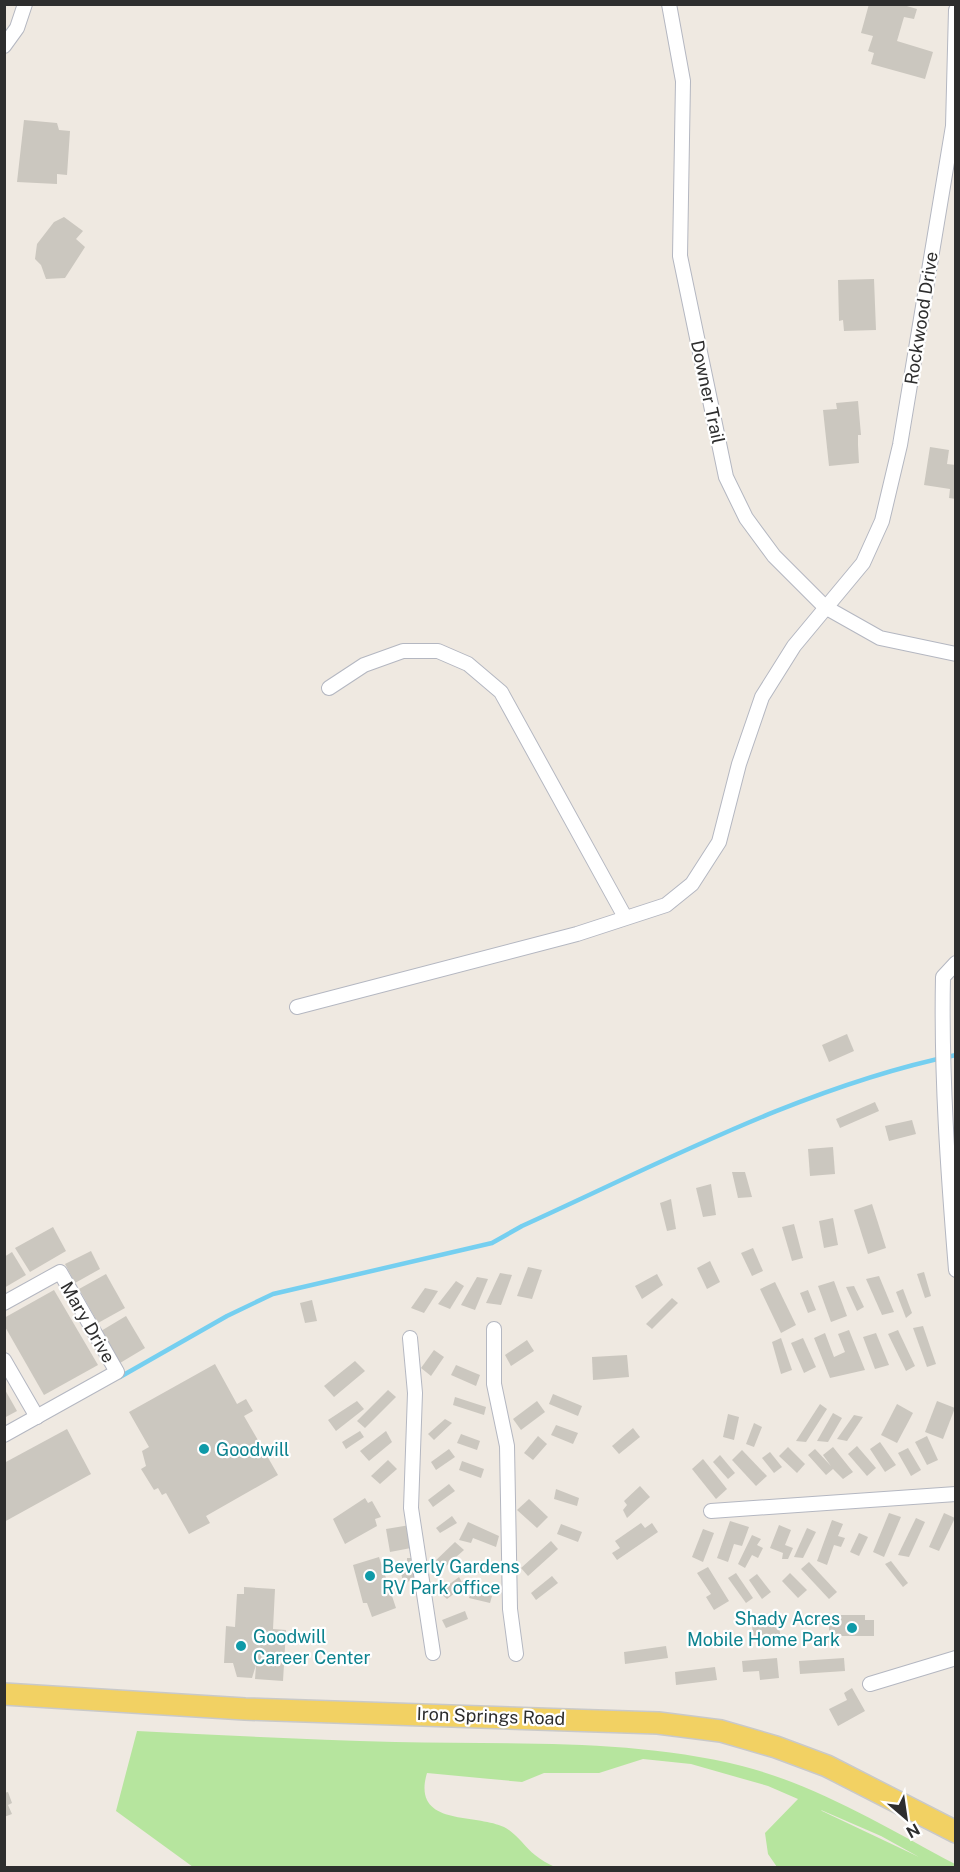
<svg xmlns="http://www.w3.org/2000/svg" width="960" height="1872" font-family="'Public Sans',sans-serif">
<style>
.green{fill:#b6e59e;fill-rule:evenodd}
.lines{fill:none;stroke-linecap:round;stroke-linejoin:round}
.stream{stroke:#75cff0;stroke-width:4.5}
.building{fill:#cbc7bf}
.minor-casing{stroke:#b4b7c1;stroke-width:16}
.primary-casing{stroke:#c9c9c9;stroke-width:24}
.minor{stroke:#fff;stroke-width:14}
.primary{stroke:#f2d163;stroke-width:21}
.culture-dot{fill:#0f9aa8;stroke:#fff;stroke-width:2}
.labels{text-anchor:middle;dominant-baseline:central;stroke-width:4.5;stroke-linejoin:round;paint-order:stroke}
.street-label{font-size:18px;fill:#2e2e2e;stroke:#fff}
.culture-label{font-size:18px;fill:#0d838f;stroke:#fff;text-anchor:start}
</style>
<rect width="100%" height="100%" fill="#efe9e1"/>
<path class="green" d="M137,1731C223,1735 309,1740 395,1742C509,1745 630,1738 742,1766C817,1785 887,1828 955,1864V1867H777L768,1854L765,1833L798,1799L768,1786L691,1764L643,1759L599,1773H544L522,1782L427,1773C411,1827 476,1813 504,1827C515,1832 525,1847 535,1855C541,1860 548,1864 555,1867H193L116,1811ZM821,1810L881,1836L919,1857L822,1811Z"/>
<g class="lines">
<path class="stream" d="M120,1377L227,1316L273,1294L492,1243L522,1226C661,1163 805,1086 956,1055"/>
</g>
<g class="building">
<path d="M869,4H900L917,9L914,19L904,17L897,41L933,52L925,79L871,64L874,53L868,51L873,36L861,33Z"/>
<path d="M24,120L57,123L59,130L70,131L67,175L57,174V184L17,182Z"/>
<path d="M64,217L83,231L76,239L85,247L65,278L46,279L41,265L35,259L37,244L54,222Z"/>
<path d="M874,279L876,330L844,331L843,320L839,321L838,280Z"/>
<path d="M858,401L861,435H858V445L859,463L829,466L823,410L837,409L836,403Z"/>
<path d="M930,447L949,450L947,464L956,465V499L949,498L950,489L924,485Z"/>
<path d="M847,1034L854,1051L829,1062L822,1045Z"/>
<path d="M875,1102L879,1111L840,1128L836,1119Z"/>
<path d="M912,1120L916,1134L889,1141L885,1126Z"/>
<path d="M833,1147L835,1174L810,1176L808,1149Z"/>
<path d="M732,1172H745L752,1197L738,1198Z"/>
<path d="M711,1184L716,1215L703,1217L696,1188Z"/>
<path d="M671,1199L676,1229L667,1231L660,1203Z"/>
<path d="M872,1204L886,1248L868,1254L854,1210Z"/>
<path d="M833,1218L838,1245L824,1248L819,1221Z"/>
<path d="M794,1224L803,1258L792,1261L782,1227Z"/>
<path d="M53,1227L66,1251L30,1272L15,1248Z"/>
<path d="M753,1248L763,1271L752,1276L741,1253Z"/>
<path d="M91,1251L100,1269L75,1283L65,1264Z"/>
<path d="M12,1252L26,1275L4,1288V1257Z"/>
<path d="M710,1261L720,1282L707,1289L697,1268Z"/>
<path d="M528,1267L542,1270L532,1299L517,1296Z"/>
<path d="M924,1272L931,1296L925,1298L917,1274Z"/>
<path d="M500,1273L512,1275L501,1305L486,1303Z"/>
<path d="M106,1274L125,1308L98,1323L79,1289Z"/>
<path d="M657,1274L663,1285L642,1299L635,1286Z"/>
<path d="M879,1276L894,1312L882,1315L866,1279Z"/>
<path d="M477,1277L488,1279L475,1310L461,1305Z"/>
<path d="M456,1281L464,1286L450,1309L438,1304Z"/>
<path d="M834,1281L847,1316L831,1322L818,1286Z"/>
<path d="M775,1282L796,1325L781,1333L760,1289Z"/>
<path d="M854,1286L864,1307L857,1311L846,1287Z"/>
<path d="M425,1288L438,1291L424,1313L411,1308Z"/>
<path d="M903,1289L912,1313L906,1318L896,1292Z"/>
<path d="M54,1290L98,1365L44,1395L4,1325V1318Z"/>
<path d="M808,1290L816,1310L808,1313L800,1293Z"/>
<path d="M672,1298L678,1303L652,1329L646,1324Z"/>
<path d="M312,1300L317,1321L305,1323L300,1303Z"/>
<path d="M126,1316L145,1348L120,1363L101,1331Z"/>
<path d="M923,1326L936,1364L927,1367L913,1328Z"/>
<path d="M849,1330L865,1370L830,1378L814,1338L825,1333L834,1357L845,1352L838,1334Z"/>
<path d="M898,1330L915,1366L906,1371L888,1334Z"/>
<path d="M876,1333L889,1365L875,1369L863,1337Z"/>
<path d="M781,1338L792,1370L781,1374L772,1342Z"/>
<path d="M803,1338L816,1367L804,1373L791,1343Z"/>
<path d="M527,1340L534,1351L511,1366L505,1355Z"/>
<path d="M434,1350L444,1357L431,1376L421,1368Z"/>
<path d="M627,1355L629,1377L593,1380L592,1357Z"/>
<path d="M355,1361L365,1371L334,1397L324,1386Z"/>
<path d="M215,1364L237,1404L246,1399L253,1411L244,1416L278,1475L206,1516L210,1523L189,1534L166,1493L162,1495L158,1488L154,1490L141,1469L146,1466L142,1451L149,1447L129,1412Z"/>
<path d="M456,1365L480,1375L476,1386L451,1375Z"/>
<path d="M4,1388L17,1411L4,1418Z"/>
<path d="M388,1390L396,1397L365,1428L357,1421Z"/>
<path d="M553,1394L582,1406L578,1416L549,1404Z"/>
<path d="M455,1397L486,1407L484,1415L453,1405Z"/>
<path d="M357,1401L364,1409L336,1431L328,1420Z"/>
<path d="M537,1401L545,1412L521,1430L513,1419Z"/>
<path d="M937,1401L955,1408L943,1439L925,1432Z"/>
<path d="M820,1404L827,1409L806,1442L796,1441Z"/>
<path d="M897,1404L913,1413L897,1443L881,1435Z"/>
<path d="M833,1413L842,1418L828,1442L817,1441Z"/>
<path d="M728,1414L739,1417L734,1440L723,1437Z"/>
<path d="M854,1415L863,1417L847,1441L837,1439Z"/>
<path d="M445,1419L452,1423L434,1440L428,1434Z"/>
<path d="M754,1423L762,1427L754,1447L746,1444Z"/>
<path d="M556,1425L578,1433L573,1444L551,1435Z"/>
<path d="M633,1428L640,1437L619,1454L612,1446Z"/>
<path d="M67,1429L91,1474L4,1522V1463Z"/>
<path d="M360,1431L364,1437L346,1449L342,1442Z"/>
<path d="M386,1431L392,1442L369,1461L360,1451Z"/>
<path d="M461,1434L480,1441L477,1450L457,1443Z"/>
<path d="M538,1436L547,1444L533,1460L524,1453Z"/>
<path d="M927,1436L938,1460L927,1465L915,1442Z"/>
<path d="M880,1442L896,1465L885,1472L870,1449Z"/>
<path d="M857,1446L876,1468L867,1476L848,1454Z"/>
<path d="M788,1447L805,1464L797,1473L779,1456Z"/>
<path d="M833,1447L853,1472L843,1479L833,1469L826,1475L808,1455L815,1449L831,1466L823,1455Z"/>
<path d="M908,1448L921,1470L911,1476L898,1453Z"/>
<path d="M449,1449L455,1457L436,1470L431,1462Z"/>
<path d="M742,1450L767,1476L756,1486L732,1460Z"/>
<path d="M770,1452L782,1467L774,1473L762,1458Z"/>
<path d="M720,1455L735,1473L728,1479L713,1462Z"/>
<path d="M703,1459L727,1489L716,1499L692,1469Z"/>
<path d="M388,1460L397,1469L380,1484L371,1476Z"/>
<path d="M462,1461L484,1469L481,1478L459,1470Z"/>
<path d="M449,1484L455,1491L433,1507L428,1500Z"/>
<path d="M640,1486L650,1497L627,1518L623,1510L627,1505L624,1501Z"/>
<path d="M556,1489L579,1498L577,1506L554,1499Z"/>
<path d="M365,1498L368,1503L372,1501L381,1517L375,1519L377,1526L345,1544L333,1519Z"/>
<path d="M529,1499L548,1517L537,1528L517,1510Z"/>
<path d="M889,1513L901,1517L884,1557L873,1552Z"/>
<path d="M944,1513L955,1518L939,1551L929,1547Z"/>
<path d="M452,1516L457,1523L440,1533L436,1528Z"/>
<path d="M916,1518L925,1522L909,1557L898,1555Z"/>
<path d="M832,1520L843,1524L838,1536L845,1538L841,1547L834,1545L827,1565L817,1561Z"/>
<path d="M730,1521L749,1527L742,1546L734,1544L728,1562L717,1558Z"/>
<path d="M468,1522L499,1536L496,1547L473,1538L471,1543L459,1540Z"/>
<path d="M641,1523L645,1528L652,1523L658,1532L617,1560L612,1553L620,1548L615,1541Z"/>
<path d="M561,1524L582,1532L578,1542L557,1534Z"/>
<path d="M410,1525L411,1548L390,1552L386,1529Z"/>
<path d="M779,1525L791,1530L785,1545L793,1548L788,1559H782L783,1553L770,1548Z"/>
<path d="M807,1528L816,1532L803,1558L794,1557Z"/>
<path d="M703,1529L714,1533L703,1562L692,1557Z"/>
<path d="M859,1533L868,1537L859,1556L850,1552Z"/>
<path d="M752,1535L761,1539L757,1545L763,1548L758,1558L752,1555L745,1568L738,1564Z"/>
<path d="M551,1541L558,1549L528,1576L521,1568Z"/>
<path d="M455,1542L464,1550L438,1573L432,1564Z"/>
<path d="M379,1557L396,1608L372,1617L367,1603H363L353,1565Z"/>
<path d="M407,1558H414L416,1584L410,1587V1581L403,1583L401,1572L407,1570Z"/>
<path d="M891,1561L908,1583L903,1587L885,1564Z"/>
<path d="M474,1562L494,1567L490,1575L470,1571Z"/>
<path d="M809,1562L837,1592L829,1599L801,1569Z"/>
<path d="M708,1567L729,1601L714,1610L706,1597L711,1594L697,1573Z"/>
<path d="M736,1573L753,1598L746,1603L728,1578Z"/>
<path d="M790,1573L807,1590L798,1598L782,1581Z"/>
<path d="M757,1574L771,1592L762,1599L749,1580Z"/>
<path d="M552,1576L558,1583L536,1600L531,1593Z"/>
<path d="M459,1577L464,1586L447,1599L439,1592Z"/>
<path d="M244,1587L275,1589L273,1629L286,1630L283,1681L255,1679L256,1665L252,1678L237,1677L233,1663H224L226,1626L235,1627L237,1594H244Z"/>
<path d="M471,1592L492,1596L490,1603L469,1598Z"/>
<path d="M465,1611L468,1619L446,1628L442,1620Z"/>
<path d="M829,1615H865V1620H874V1636H829Z"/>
<path d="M779,1623L780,1634L753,1636L752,1625Z"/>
<path d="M666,1646L668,1658L625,1664L624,1652Z"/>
<path d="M777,1658L779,1678L760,1680L759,1671L743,1672L742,1661Z"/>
<path d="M844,1658L845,1671L800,1674L799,1661Z"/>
<path d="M715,1667L717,1680L676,1685L675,1672Z"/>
<path d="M852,1688L865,1711L838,1726L829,1709L847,1700L844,1693Z"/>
<path d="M8,1792L12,1803L8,1805L12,1814L4,1817V1793Z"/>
</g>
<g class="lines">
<g class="minor-casing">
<g id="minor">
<path d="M669,4L683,81L680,256L726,477L746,518L774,556L825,607L880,638L956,654"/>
<path d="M4,46L17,28L25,4"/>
<path d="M329,688L364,665L403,651H438L468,664L501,692L625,917"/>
<path d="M956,963L943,977C941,1075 948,1172 956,1270"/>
<path d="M297,1007L577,934L666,905L692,884L719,842L739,764L762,697L794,646L863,563L882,521L900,445L953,126L956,10"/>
<path d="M4,1303L60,1272L117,1372L4,1435"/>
<path d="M494,1329V1384L507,1446L510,1609L516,1654"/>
<path d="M410,1338L415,1393L411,1508L433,1653"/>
<path d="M4,1360L37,1417"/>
<path d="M711,1511L956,1494"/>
<path d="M870,1684L956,1658"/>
</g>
</g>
<g class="primary-casing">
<path id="primary" d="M4,1694L245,1709L658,1723L721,1731L776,1747L827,1766L956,1832"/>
</g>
<use href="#minor" class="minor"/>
<use href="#primary" class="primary"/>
</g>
<g class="culture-dot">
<circle cx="204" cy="1449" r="6"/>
<circle cx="370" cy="1576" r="6"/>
<circle cx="852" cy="1628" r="6"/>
<circle cx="241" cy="1646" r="6"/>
</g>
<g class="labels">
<g class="street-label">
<text transform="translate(921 318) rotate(-81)">Rockwood Drive</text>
<text transform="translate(708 392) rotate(78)">Downer Trail</text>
<text transform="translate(88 1322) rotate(60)">Mary Drive</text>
<text transform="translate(491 1716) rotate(2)">Iron Springs Road</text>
</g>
<g class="culture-label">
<text x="216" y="1449">Goodwill</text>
<text x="382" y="1566">Beverly Gardens<tspan x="382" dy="21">RV Park office</tspan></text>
<text x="840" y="1618" text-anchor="end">Shady Acres<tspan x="840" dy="21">Mobile Home Park</tspan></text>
<text x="253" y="1636">Goodwill<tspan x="253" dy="21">Career Center</tspan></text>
</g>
</g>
<rect width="960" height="1872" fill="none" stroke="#2e2e2e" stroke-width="12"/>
<g transform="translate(906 1818) rotate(151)" stroke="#ffffff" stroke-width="4.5" paint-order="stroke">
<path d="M0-4.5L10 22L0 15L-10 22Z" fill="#2e2e2e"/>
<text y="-9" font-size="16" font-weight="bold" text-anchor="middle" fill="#2e2e2e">N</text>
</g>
</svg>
